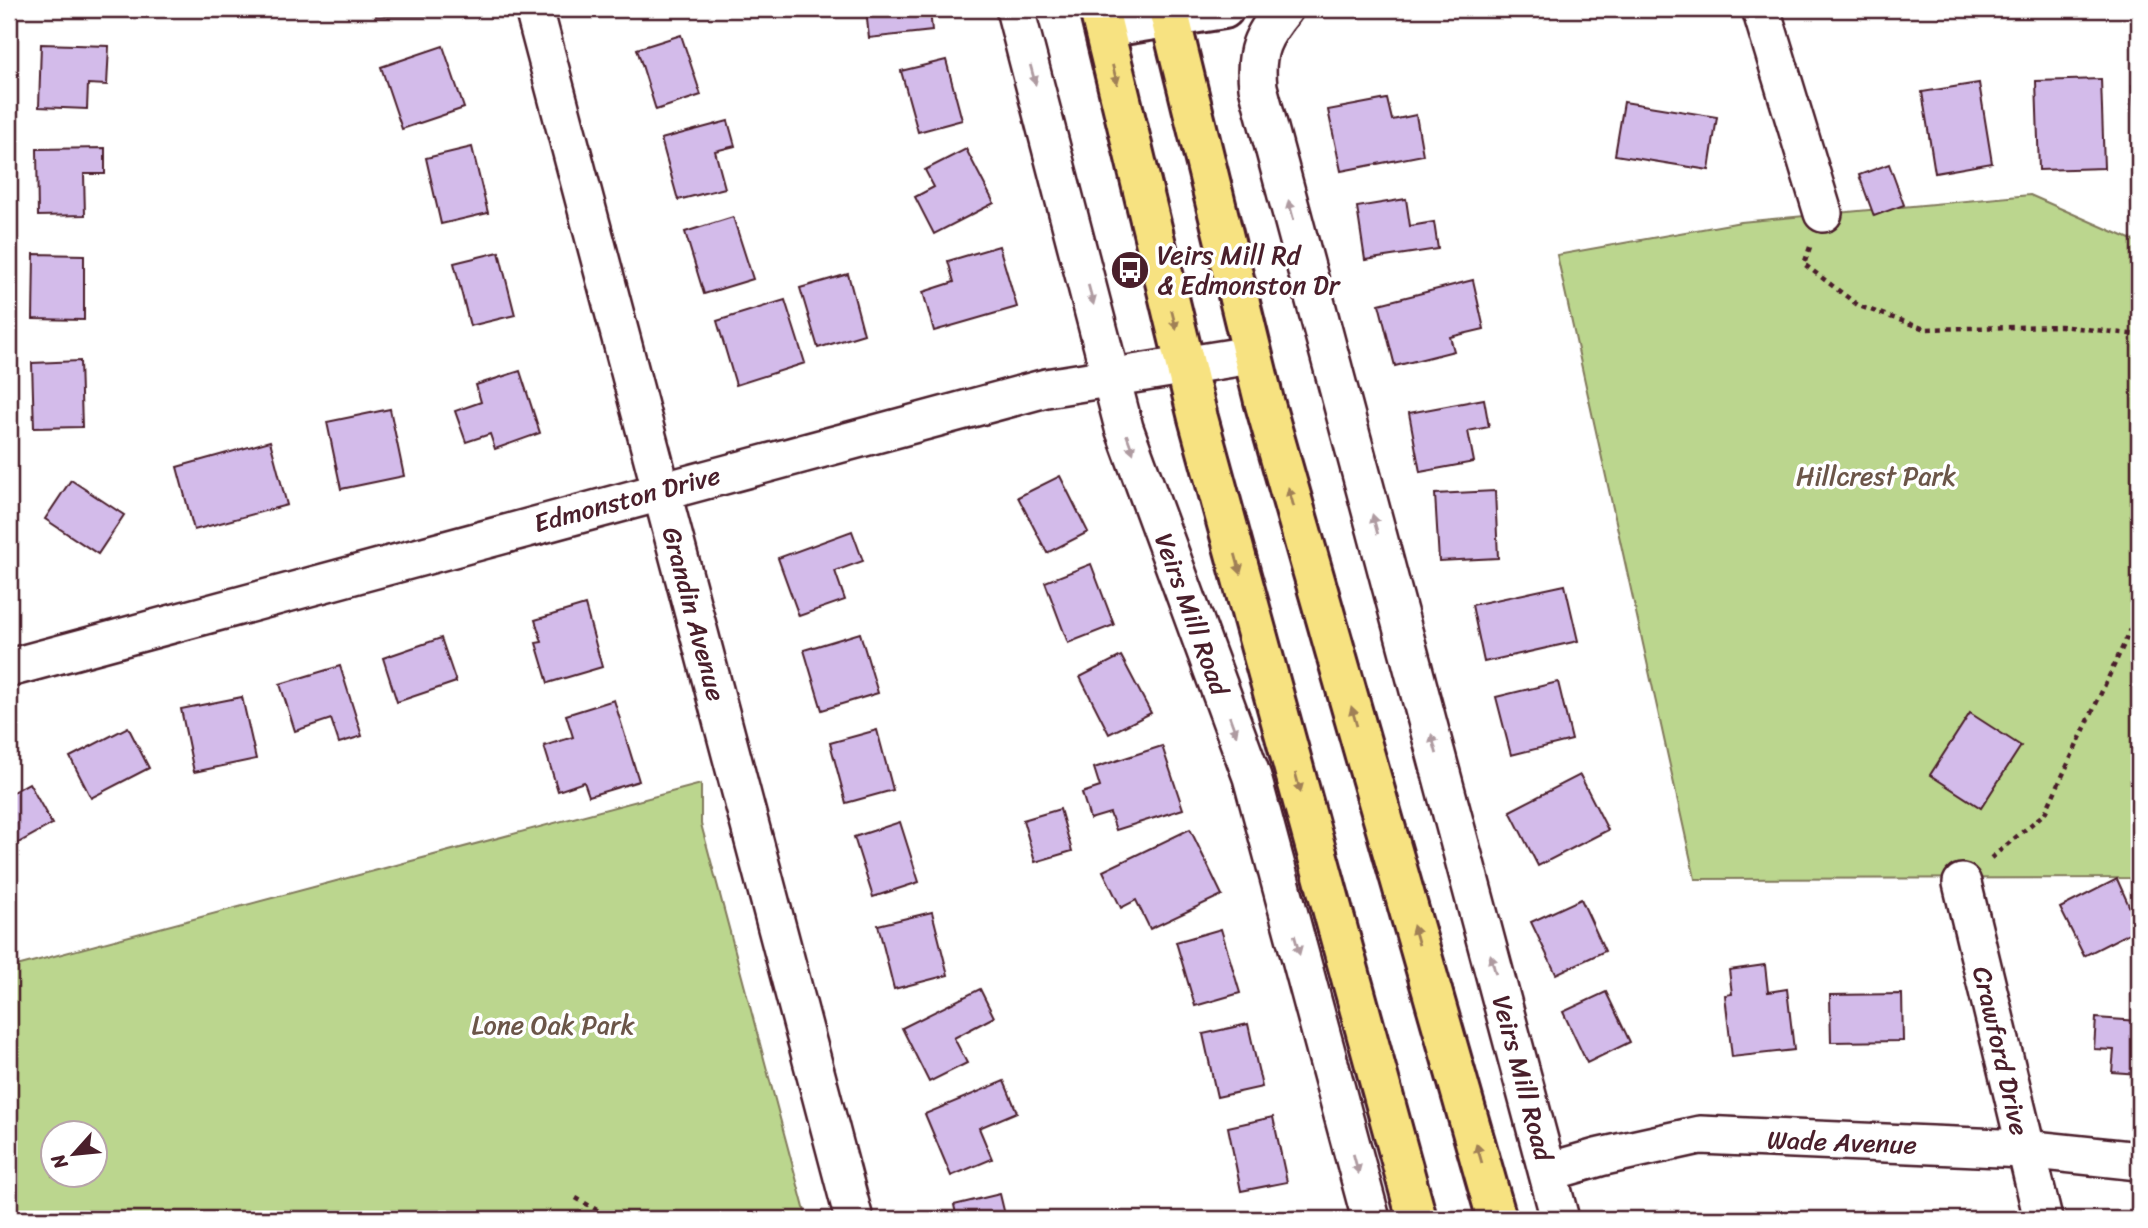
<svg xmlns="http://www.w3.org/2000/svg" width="2148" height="1228" font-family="Sriracha,sans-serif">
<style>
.green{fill:#bbd68e;stroke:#827a5c;stroke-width:2;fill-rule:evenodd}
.building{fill:#d3bbea;stroke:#4a1f2b;stroke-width:2}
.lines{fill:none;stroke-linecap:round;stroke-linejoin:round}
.minor-casing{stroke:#4a1f2b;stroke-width:42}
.tertiary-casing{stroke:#4a1f2b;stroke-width:44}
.primary-casing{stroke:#4a1f2b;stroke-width:44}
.path{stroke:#4a1f2b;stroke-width:4.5;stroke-dasharray:5 5;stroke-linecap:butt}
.minor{stroke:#fff;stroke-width:37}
.tertiary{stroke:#fff;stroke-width:38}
.primary{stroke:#f7e281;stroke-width:38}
.oneway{fill:#ae9aa0}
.oneway2{fill:#a08056}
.labels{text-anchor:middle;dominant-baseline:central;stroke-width:7;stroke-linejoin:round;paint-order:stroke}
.poi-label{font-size:26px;fill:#4a1f2b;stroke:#fff;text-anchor:start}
.park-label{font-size:26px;fill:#6c5649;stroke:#fff}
.street-label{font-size:26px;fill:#4a1f2b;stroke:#fff}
</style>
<rect width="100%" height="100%" fill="#fff"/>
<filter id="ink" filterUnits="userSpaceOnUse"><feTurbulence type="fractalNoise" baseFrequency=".0143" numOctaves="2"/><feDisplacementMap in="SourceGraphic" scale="14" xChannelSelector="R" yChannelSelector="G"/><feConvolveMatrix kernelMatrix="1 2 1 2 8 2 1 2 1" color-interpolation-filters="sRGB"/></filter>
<g filter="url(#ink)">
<g class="green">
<path d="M2030,195L2139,243V878L1695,879L1557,255L1741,222Z"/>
<path d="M701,784V824L807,1219H9V968ZM52,1134H94V1176H52Z"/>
</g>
<g class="building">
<rect x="376" y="9" width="53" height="7"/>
<path d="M866,9H930L932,31L869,38Z"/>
<path d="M681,35L701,95L656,110L637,49Z"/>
<path d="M41,44L109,46L107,85L88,84L87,109L39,107Z"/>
<path d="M443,46L464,108L402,129L381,67Z"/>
<path d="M946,60L962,120L918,132L901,71Z"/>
<path d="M2101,79L2104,168L2039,170L2036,81Z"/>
<path d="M1979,83L1992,163L1935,173L1922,92Z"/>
<path d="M2139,84V166L2132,85Z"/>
<path d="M1387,99L1392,120L1416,115L1423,155L1341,171L1328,110Z"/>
<path d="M1624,102L1717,117L1709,170L1615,155Z"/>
<path d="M728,121L735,146L715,151L725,188L678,200L661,139Z"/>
<path d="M472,147L488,213L441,224L426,158Z"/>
<path d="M105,148V174H84L85,215L38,216L37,149Z"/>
<path d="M966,149L994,203L934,234L915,197L934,187L925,170Z"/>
<path d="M1889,164L1904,205L1874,216L1859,175Z"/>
<path d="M1406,199L1410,226L1434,222L1438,249L1365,260L1357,207Z"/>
<path d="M733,217L753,279L704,294L685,232Z"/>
<path d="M999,246L1017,307L934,331L923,292L954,282L948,261Z"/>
<path d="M499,252L515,315L470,326L454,263Z"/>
<path d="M34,254L84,255V320L33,319Z"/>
<path d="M848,274L864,334L818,348L800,288Z"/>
<path d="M1473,280L1484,329L1450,337L1454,351L1395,366L1379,304Z"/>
<path d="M785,300L805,363L736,385L717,321Z"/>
<path d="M80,361L82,427L34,428L32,363Z"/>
<path d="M520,371L540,433L495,449L490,434L466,442L455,411L481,402L476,385Z"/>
<path d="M1484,399L1489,427L1468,431L1474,462L1420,472L1409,413Z"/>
<path d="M390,409L404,476L341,489L327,422Z"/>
<path d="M270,441L287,505L194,530L177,467Z"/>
<path d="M1060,476L1088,532L1047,553L1018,497Z"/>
<path d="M71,480L124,515L98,554L45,519Z"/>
<path d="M1495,491L1498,558L1439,561L1435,494Z"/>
<path d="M852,531L863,561L835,571L845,600L799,616L778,558Z"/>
<path d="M1091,564L1114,625L1068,643L1045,582Z"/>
<path d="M1565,585L1578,641L1484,662L1472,605Z"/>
<path d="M585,605L602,667L548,683L536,643L542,642L535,620Z"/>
<path d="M860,633L878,693L822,710L804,650Z"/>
<path d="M441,638L456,682L397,702L383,658Z"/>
<path d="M1121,656L1151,713L1109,734L1080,677Z"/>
<path d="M340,666L362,736L339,743L331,719L295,731L280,684Z"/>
<path d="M1558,682L1572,740L1511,755L1496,697Z"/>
<path d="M242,697L256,759L194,772L181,709Z"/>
<path d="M614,700L639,781L589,796L584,782L558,791L544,746L573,737L566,715Z"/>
<path d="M1970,713L2021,746L1981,808L1930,775Z"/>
<path d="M128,727L149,768L91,798L70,757Z"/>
<path d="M877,730L893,790L846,803L830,743Z"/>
<path d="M1162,746L1183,809L1116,830L1110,813L1090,819L1082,793L1100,787L1094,768Z"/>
<path d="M1580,775L1608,830L1538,866L1510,811Z"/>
<path d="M29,783L52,824L9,848V794Z"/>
<path d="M1060,809L1072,851L1035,862L1023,820Z"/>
<path d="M900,822L919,882L873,897L854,837Z"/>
<path d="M1190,829L1222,895L1150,929L1136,900L1121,908L1103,871Z"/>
<path d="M2117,879L2139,928L2084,956L2060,908Z"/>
<path d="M1581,899L1605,951L1556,974L1531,922Z"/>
<path d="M932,912L948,975L894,989L878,925Z"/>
<path d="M1221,929L1240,993L1195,1006L1176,942Z"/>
<path d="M1765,965L1768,992L1787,989L1794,1050L1732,1057L1725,995L1732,994L1729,970Z"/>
<path d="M980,989L994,1017L954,1038L967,1063L929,1082L902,1028Z"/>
<path d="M1606,992L1630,1042L1587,1063L1563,1012Z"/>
<path d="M1902,994L1903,1041L1831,1042L1830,995Z"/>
<path d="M2096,1018L2139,1021V1074L2112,1072L2114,1050L2094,1049Z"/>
<path d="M1248,1024L1262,1087L1217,1097L1203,1034Z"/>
<path d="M1004,1081L1017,1112L979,1128L992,1159L951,1176L925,1114Z"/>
<path d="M1273,1117L1287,1182L1241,1191L1228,1127Z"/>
<path d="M1000,1194L1006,1219H957L954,1205Z"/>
<path d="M1294,1211L1297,1219H1266Z"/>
</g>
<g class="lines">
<g class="minor-casing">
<g id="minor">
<path d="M534,9L854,1219"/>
<path d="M1015,9L1124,428L1252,777L1371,1219"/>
<path d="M1284,9C1262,36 1254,51 1258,87L1560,1219"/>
<path d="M1761,9L1823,213"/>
<path d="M9,668L1046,388L1251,355"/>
<path d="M1962,883L2043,1219"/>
<path d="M1548,1172L1600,1157L1700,1135L2024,1149L2139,1161"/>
</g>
</g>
<g class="tertiary-casing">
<path id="tertiary" d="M1104,28L1224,9"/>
</g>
<g class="primary-casing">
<g id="primary">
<path d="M1099,9L1198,418L1417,1219"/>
<path d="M1168,9L1264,401L1497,1219"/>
</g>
</g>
<g class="path">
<path d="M1810,247L1804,264L1859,306L1925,329L2060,326L2139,335"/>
<path d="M1991,858L2045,813L2139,612"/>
<path d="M576,1198L613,1219"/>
</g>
<use href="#minor" class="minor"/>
<use href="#tertiary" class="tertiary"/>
<use href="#primary" class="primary"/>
</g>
<defs><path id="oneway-solid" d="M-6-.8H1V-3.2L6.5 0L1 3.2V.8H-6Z" transform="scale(1.75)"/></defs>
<g class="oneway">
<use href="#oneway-solid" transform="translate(1033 75) rotate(75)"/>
<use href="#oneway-solid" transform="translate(1291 210) rotate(-105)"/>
<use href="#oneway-solid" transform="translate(1091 295) rotate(75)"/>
<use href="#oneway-solid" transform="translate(1130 444) rotate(70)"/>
<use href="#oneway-solid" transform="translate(1375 524) rotate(-105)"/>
<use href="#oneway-solid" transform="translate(1233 726) rotate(70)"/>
<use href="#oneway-solid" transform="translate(1434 744) rotate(-105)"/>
<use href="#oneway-solid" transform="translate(1297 945) rotate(75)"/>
<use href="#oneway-solid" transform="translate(1493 964) rotate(-105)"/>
<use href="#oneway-solid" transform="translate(1356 1164) rotate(75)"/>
</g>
<g class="oneway2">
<use href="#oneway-solid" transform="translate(1115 75) rotate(76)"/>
<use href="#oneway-solid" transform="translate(1174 320) rotate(76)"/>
<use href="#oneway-solid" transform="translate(1291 497) rotate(-106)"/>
<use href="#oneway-solid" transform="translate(1238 564) rotate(75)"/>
<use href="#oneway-solid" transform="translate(1354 716) rotate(-106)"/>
<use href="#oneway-solid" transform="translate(1298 783) rotate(75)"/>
<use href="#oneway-solid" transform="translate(1416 935) rotate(-106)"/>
<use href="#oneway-solid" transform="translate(1479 1153) rotate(-106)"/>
</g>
</g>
<defs>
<g id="bus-disc" transform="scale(2.0125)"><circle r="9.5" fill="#4a1f2b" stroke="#fff"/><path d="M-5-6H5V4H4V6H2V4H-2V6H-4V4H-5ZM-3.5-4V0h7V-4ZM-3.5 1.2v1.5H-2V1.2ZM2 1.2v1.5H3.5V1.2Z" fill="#fff"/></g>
</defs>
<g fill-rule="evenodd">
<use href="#bus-disc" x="1130" y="270"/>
</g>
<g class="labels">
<g class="poi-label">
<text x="1157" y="255">Veirs Mill Rd<tspan x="1157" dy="30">&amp; Edmonston Dr</tspan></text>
</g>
<g class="park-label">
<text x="1876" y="476">Hillcrest Park</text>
<text x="553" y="1025">Lone Oak Park</text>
</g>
<g class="street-label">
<text transform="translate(627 499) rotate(-15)">Edmonston Drive</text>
<text transform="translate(694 614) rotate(75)">Grandin Avenue</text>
<text transform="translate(1192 614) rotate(70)">Veirs Mill Road</text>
<text transform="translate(2001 1051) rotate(77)">Crawford Drive</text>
<text transform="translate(1523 1078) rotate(75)">Veirs Mill Road</text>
<text transform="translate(1842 1142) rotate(2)">Wade Avenue</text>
</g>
</g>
<rect width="2148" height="1228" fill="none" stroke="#fff" stroke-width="35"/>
<rect x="18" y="18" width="2113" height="1193" fill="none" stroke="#4a1f2b" stroke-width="2.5" filter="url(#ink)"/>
<g transform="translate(74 1154) rotate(243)"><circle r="33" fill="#ffffff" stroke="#b7a5aa" stroke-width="2"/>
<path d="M0-5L12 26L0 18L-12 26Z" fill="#4a1f2b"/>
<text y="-10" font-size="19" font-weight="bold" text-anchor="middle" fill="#4a1f2b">N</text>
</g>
</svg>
